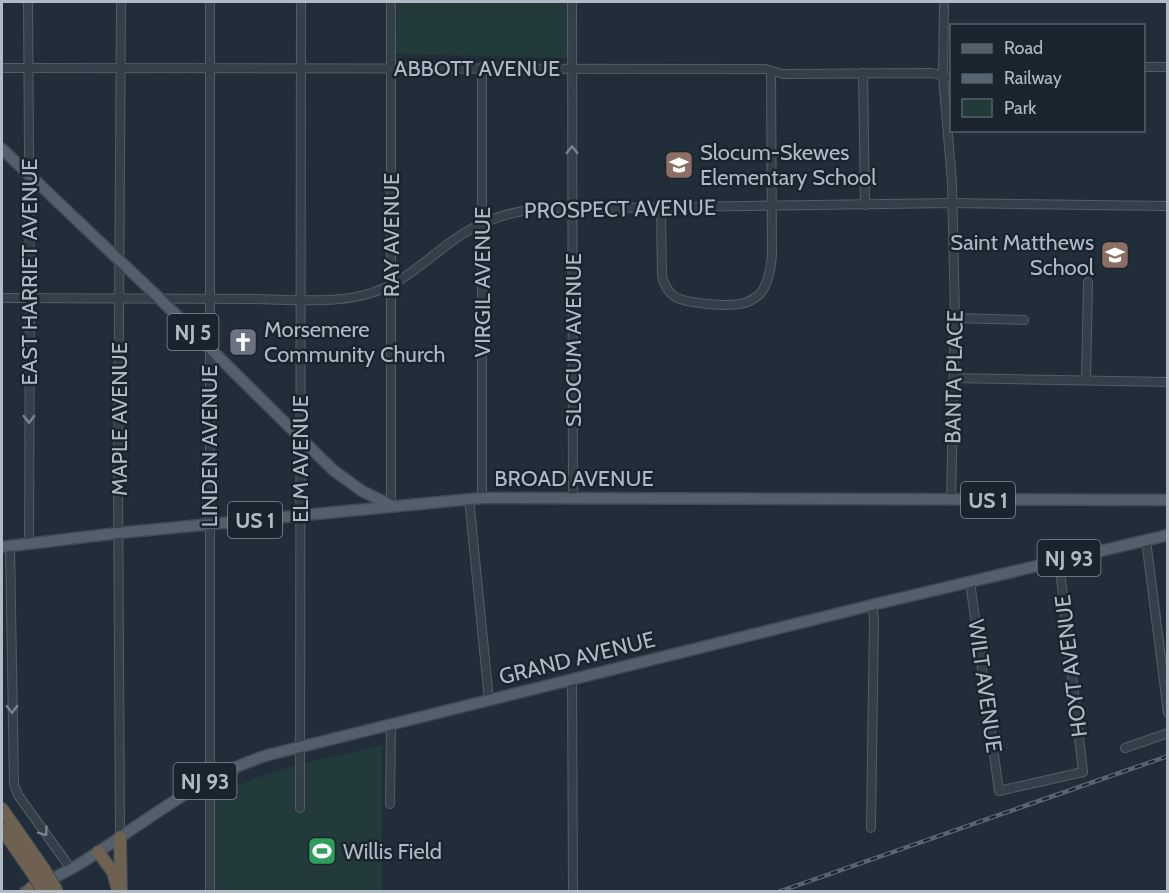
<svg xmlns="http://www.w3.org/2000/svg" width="1169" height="893" font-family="Cabin,sans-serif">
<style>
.green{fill:#233a3a}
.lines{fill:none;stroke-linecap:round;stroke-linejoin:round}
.minor-casing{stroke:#525d67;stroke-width:10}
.major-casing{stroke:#414b56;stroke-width:13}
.highway-casing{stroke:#3f4a54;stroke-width:14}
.minor{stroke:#353f49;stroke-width:8}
.major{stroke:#535f6a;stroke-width:10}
.highway{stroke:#6f6152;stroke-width:12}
.rail-casing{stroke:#576471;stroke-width:4.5}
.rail{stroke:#1a242e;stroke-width:2;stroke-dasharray:7;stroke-linecap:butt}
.highway-bridge-casing{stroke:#3f4a54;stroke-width:14;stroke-linecap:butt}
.highway-bridge{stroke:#6f6152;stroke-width:12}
.oneway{stroke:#78838e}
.labels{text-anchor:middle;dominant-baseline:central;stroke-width:5;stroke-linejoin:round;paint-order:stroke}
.shield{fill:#1a242e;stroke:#828d98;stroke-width:1.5}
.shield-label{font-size:21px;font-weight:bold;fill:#afbac6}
.street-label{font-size:22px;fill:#afbac6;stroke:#1a242e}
.poi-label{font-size:22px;fill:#afbac6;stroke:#1a242e;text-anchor:start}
</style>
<rect width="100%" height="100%" fill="#212e39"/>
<g class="green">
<path d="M397,2H568L567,58L396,54Z"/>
<path d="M382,745V891L210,892L211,800C261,768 325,760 382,745Z"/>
</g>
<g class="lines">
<g class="minor-casing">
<g id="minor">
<path d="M28,2L30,298L29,543"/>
<path d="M210,2V892"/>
<path d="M391,2V505"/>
<path d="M572,2L573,498"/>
<path d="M944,2L943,76L952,182L955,318L951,500"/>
<path d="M482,67V498"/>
<path d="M1144,67H1168"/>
<path d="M2,68L765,69L783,74L932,73L952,78"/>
<path d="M863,73L865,205"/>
<path d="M661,208L662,276C664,284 667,291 674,296C685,304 730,307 744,303C749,302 755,298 760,294C769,283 771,267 772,254L771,71"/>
<path d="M2,298C83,298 165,299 247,299C284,299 329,304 364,295C407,284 429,255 464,233C487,219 510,212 536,209L952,203L1168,206"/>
<path d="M955,318L1024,320"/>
<path d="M954,378L1168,382"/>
<path d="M1086,380L1088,282"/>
<path d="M469,498L489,700"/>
<path d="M1146,540L1168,713"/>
<path d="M10,546L14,785L18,795L71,869"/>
<path d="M970,582L999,791L1083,772L1059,561"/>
<path d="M572,680L573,892"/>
<path d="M1125,748L1168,733"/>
<path d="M390,804L391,724"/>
<path d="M300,808L301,2"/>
<path d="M871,828L874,619L872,605"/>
<path d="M120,837L118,478L121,2"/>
</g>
</g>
<g class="major-casing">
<g id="major">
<path d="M2,149L159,298L333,470L362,491L391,505"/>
<path d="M2,547L118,533L482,498L1168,500"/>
<path d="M25,892C42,883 61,875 78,865C141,826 197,777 268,755L872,605L1168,535"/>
</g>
</g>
<g class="highway-casing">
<g id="highway">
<path d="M2,809L44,869"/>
<path d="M2,829L33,874"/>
<path d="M120,837L121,892"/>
<path d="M98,852L113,872L117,887"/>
<path d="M31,888L33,892"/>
</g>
</g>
<use href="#minor" class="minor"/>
<use href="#major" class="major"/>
<use href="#highway" class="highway"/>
<g class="rail-casing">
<path id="rail" d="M778,892L1168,756"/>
</g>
<use href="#rail" class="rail"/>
<g class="highway-bridge-casing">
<g id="highway-bridge">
<path d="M44,869L57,891"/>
<path d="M33,874L44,892"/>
</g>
</g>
<use href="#highway-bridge" class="highway-bridge"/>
</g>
<defs><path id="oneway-chevron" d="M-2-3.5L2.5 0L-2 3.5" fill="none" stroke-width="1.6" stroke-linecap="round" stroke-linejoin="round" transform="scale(1.5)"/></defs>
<g class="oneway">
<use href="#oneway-chevron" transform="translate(572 150) rotate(-90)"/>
<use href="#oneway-chevron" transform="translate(29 419) rotate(90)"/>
<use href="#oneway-chevron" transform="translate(12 709) rotate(89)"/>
<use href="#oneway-chevron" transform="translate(44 832) rotate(54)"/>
</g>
<defs>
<g id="school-square" transform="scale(1.5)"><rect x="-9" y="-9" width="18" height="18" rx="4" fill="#8d6e63" stroke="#1a242e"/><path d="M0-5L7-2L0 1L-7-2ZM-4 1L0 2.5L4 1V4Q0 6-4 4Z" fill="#fff"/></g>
<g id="church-square" transform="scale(1.5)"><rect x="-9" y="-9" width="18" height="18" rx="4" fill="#6b7280" stroke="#1a242e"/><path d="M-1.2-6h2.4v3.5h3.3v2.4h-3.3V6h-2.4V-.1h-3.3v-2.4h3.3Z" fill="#fff"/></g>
<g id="stadium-square" transform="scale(1.5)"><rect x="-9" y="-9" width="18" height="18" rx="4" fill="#2e9e5b" stroke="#1a242e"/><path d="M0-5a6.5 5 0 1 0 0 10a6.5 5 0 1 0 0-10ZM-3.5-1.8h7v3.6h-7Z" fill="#fff"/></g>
</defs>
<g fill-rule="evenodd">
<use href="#school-square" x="679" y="165"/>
<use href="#school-square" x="1115" y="255"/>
<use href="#church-square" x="243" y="342"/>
<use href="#stadium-square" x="322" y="851"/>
</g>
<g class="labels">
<g class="shield">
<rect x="167.5" y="314" width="51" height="36" rx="4.5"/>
<rect x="961" y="482" width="54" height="36" rx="4.5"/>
<rect x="228" y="502" width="54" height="36" rx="4.5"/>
<rect x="1037.5" y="540" width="63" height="36" rx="4.5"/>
<rect x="173.5" y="763" width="63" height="36" rx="4.5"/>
</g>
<g class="shield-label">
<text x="193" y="332">NJ 5</text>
<text x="988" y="500">US 1</text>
<text x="255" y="520">US 1</text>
<text x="1069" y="558">NJ 93</text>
<text x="205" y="781">NJ 93</text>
</g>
<g class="street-label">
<text x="477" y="68">ABBOTT AVENUE</text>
<text transform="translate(620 209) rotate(-1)">PROSPECT AVENUE</text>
<text transform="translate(391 235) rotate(-90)">RAY AVENUE</text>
<text transform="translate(29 272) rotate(-90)">EAST HARRIET AVENUE</text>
<text transform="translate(482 282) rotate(-90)">VIRGIL AVENUE</text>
<text transform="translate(573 340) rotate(-90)">SLOCUM AVENUE</text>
<text transform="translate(954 377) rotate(-89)">BANTA PLACE</text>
<text transform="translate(119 419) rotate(-90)">MAPLE AVENUE</text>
<text transform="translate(209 446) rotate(-90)">LINDEN AVENUE</text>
<text transform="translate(300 459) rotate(-90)">ELM AVENUE</text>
<text x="574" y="478">BROAD AVENUE</text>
<text transform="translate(577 658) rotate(-14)">GRAND AVENUE</text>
<text transform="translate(1071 666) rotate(-97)">HOYT AVENUE</text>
<text transform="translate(985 686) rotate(82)">WILT AVENUE</text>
</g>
<g class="poi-label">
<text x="700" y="152">Slocum-Skewes<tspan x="700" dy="25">Elementary School</tspan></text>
<text x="1094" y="242" text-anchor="end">Saint Matthews<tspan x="1094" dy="25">School</tspan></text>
<text x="264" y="329">Morsemere<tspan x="264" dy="25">Community Church</tspan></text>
<text x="343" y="851">Willis Field</text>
</g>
</g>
<rect width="1169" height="893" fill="none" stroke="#afbac6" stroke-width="6"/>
<rect x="950" y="24" width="195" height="108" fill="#1a242e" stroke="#56606b" stroke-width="1.5"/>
<rect x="962" y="44" width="30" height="9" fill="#535f6a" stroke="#56606b" stroke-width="1.5"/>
<text x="1004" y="54" font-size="18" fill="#afbac6">Road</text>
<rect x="962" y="74" width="30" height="9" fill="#576471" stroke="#56606b" stroke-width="1.5"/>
<text x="1004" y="84" font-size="18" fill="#afbac6">Railway</text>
<rect x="962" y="99" width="30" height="18" fill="#233a3a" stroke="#56606b" stroke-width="1.5"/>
<text x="1004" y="114" font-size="18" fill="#afbac6">Park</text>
</svg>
